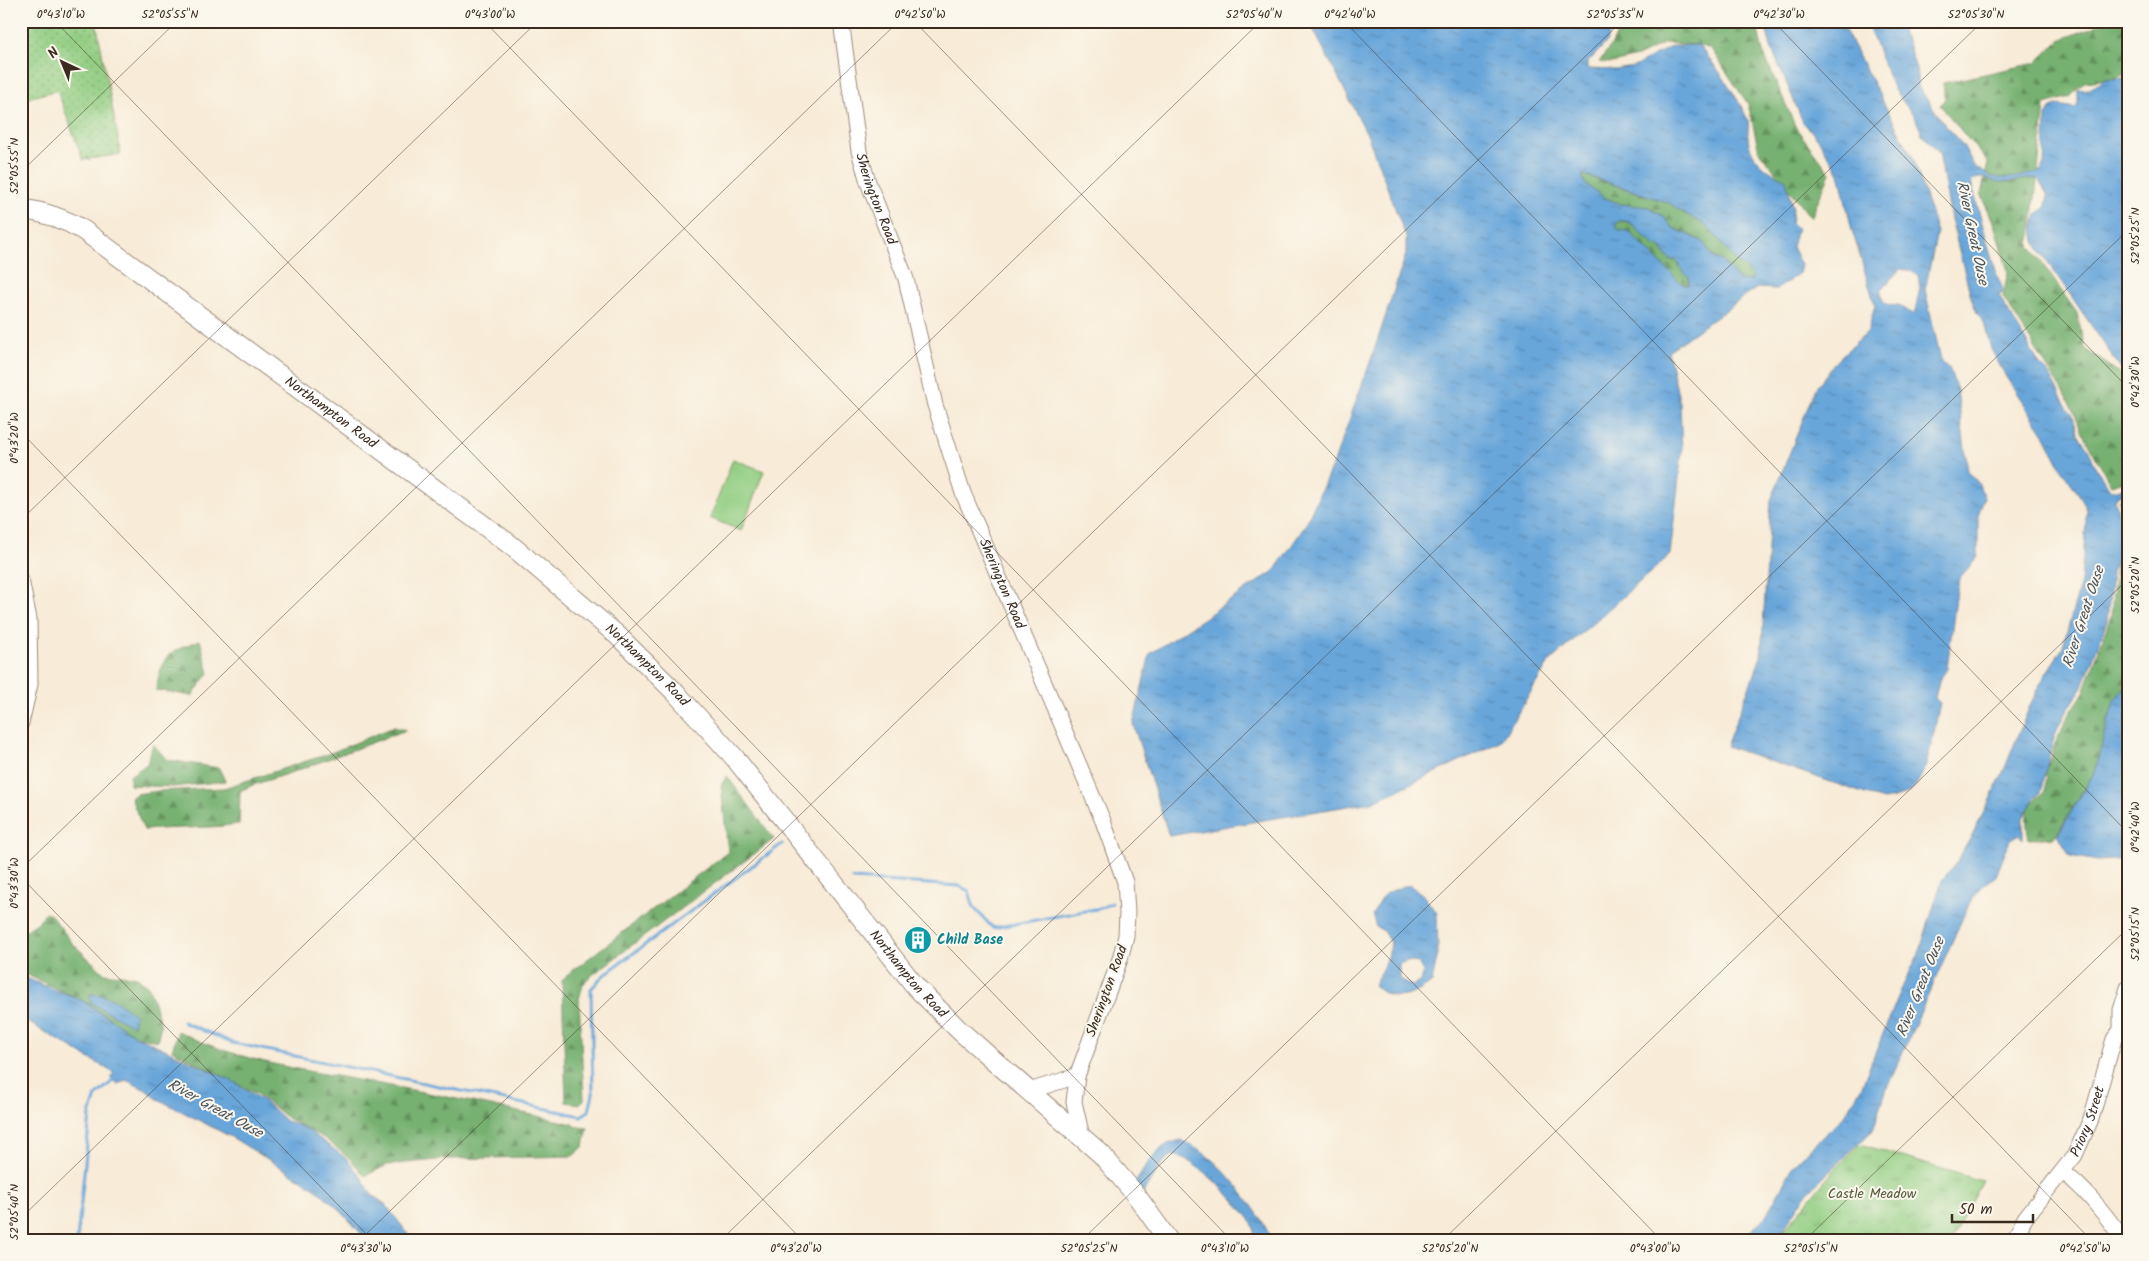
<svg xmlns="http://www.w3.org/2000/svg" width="2149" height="1261" font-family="Kalam,sans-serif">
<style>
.grass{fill:url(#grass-dots);stroke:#677c50}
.forest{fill:url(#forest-firs);stroke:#586e48}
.park{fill:url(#park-tufts);stroke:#677c50}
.pitch{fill:#93ce83;stroke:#677c50}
.water{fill:url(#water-ripples);stroke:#52687c;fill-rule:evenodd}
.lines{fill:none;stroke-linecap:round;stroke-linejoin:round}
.stream{stroke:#68a6da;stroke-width:3}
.minor-casing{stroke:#9a8a7a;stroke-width:17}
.major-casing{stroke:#9a8a7a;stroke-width:21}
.minor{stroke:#fff;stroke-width:15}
.major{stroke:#fff;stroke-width:19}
.ticks{fill:none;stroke:#3b2a1e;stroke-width:1;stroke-opacity:0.45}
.labels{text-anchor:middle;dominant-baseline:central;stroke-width:4;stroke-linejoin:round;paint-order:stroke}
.street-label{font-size:14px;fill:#3b2a1e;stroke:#fbf7ec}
.culture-label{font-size:14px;font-weight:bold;fill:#0d838f;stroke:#fbf7ec;text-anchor:start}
.park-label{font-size:14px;fill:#555b3c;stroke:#fbf7ec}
.water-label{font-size:15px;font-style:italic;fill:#4b5560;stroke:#fbf7ec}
.neatline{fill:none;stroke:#3b2a1e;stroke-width:2}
.ticks-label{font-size:12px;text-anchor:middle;fill:#3b2a1e}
</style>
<defs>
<pattern id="grass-dots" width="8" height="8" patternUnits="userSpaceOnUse" patternTransform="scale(1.25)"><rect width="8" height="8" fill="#93ce83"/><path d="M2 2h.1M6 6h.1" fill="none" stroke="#79a76b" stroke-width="1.8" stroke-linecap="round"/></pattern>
<pattern id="forest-firs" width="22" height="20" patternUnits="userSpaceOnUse" patternTransform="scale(1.25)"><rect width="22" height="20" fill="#76b171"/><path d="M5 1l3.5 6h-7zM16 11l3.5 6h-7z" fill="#62905c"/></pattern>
<pattern id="park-tufts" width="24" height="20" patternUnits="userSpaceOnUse" patternTransform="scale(1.25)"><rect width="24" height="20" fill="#93ce83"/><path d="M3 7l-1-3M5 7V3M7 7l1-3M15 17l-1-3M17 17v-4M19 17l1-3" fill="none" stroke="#79a76b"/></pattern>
<pattern id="water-ripples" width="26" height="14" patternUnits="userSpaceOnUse" patternTransform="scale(1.25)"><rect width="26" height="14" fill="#68a6da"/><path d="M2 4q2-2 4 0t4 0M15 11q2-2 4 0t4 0" fill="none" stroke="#5787b0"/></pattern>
</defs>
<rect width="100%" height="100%" fill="#fbf7ec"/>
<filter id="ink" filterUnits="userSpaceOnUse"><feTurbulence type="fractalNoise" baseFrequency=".02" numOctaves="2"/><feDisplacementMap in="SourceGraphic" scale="10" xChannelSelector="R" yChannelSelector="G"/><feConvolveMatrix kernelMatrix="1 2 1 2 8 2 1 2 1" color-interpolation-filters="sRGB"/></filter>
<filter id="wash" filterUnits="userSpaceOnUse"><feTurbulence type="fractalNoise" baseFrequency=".0096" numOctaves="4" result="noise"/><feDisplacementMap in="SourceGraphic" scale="20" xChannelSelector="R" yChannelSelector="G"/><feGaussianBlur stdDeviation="1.12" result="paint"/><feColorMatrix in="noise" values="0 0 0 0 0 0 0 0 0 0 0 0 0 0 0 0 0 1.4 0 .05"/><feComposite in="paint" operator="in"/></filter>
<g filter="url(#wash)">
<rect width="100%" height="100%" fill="#f8ebd7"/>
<path class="grass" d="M21,21H96L121,154L83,160L57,90L21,100Z"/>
<g class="forest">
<path d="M1623,21H1756L1763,52L1796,128L1830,173L1811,218L1759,151L1748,104L1711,49L1698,45L1665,43L1637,57L1612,63L1599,62L1612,44Z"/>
<path d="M2108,21H2128V73L2115,78L2084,82L2070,97L2045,104L2030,246L2077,313L2085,349L2128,379V480L2111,485L2081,430L2073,408L2003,297L2008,271L1994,224L1981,194L1988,163L1940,105L1945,99L1943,83L2036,63L2060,40Z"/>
<path d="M1581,174L1670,203C1681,214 1696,217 1707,227C1723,242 1733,262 1751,273L1752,280L1740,281L1722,261L1713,257L1702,241L1673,228L1662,215L1648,207L1620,204L1605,198L1585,184Z"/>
<path d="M1618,221C1631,220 1635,227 1642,234C1646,238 1651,241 1655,246L1657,245L1670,260H1675L1679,263V267L1689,277V285H1683L1628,231L1619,230L1616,226Z"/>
<path d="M2128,492V684L2117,697L2094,773L2055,837L2029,839C2025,820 2024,804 2043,794L2047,778L2044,772L2051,759L2055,744L2066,720L2084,692L2111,616L2116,565L2126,531L2119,500Z"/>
<path d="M200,640L209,673L192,696L156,690C163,653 166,654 200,640Z"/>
<path d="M394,727L406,730L296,771L253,785L240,791L239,824C208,829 176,827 144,830L131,798L136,794L158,791L224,788L328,754Z"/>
<path d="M153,744L167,760L219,768L225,781L173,787L130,785V776L147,764Z"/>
<path d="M727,776L774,839L587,979L583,985L579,999L584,1100L580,1104L566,1102L562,981L568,974L728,852L721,785Z"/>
<path d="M45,912L51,915L73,944L104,973L137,977L149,987L161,1025L157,1041L135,1035L83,1001L21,972V934L40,921Z"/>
<path d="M178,1031C238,1062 309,1071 375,1083C441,1095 507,1109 573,1124L577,1127L588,1128L584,1146L573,1156L446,1159L387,1165L365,1176L350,1159L324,1138L290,1120L257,1094L172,1050Z"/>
</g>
<path class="park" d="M1860,1144L1982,1181L1951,1240H1776L1834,1170Z"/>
<path class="pitch" d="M733,459L764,471L741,531L710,518Z"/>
<g class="water">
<path d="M1309,21H1613L1607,42L1588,62V69L1615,70L1634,67L1672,46L1698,45C1717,67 1735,92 1747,118C1750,124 1747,131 1748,137C1749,158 1768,172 1786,180L1793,209L1791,223L1797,228L1792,247L1801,265L1799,274L1777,289L1757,288L1668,351L1680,404L1682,451L1670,555L1550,661L1500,742L1372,802L1169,836L1133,724L1150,654L1274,571L1305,526L1334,462L1373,354L1406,254V237L1367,134ZM1582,174L1670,203C1681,214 1696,217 1707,227C1723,242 1733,262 1751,273L1752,280L1740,281L1722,261L1713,257L1702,241L1673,228L1662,215L1648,207L1620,204L1605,198L1585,184ZM1618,221C1631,219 1635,227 1642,234C1646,238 1651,241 1655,246L1658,245L1670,260H1675L1679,263V267L1689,277V285H1683L1628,231L1619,230L1616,226Z"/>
<path d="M1764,21H1840L1913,158L1937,232L1925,290L1941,360L1949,368L1957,390L1968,471L1979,484L1984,498L1978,515V557L1961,576L1957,589L1947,669L1939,681L1935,698L1940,703C1935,725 1929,770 1915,786C1907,796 1895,798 1883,800L1726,746L1761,657L1771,500L1815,389L1837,360L1868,331L1875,305L1852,230L1839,173L1819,140L1803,122L1771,47ZM1900,269L1908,270L1918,275L1920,288L1914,315L1899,305C1886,307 1881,303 1881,290Z"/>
<path d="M1866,21H1896L1908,43L1916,69L1918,86L1947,128L1963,145L1974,166L1988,175L1998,178H2011L2039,172L2044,166L2046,116L2051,107L2057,105L2076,108L2078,103V90L2090,89L2105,79L2128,78V379L2045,258C2035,247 2029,228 2038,213C2040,211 2043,210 2045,208C2046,205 2047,200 2048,196L2039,179C2026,177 2014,183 2002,182C1991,182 1980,173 1971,182L1994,267L2003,290L2002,293H1998L2002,301L2040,365L2047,371L2068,409L2072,413L2079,436L2088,448L2096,468L2111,491L2120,489L2128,484V491L2117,496L2115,500L2121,522V540L2112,573L2107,621L2083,686L2060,723L2054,738L2040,793L2034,799L2023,818V839L2018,835L2010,840L1996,876L1983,885L1968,906L1888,1085L1873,1130L1807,1193L1781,1233L1775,1240H1741L1765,1217L1795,1163L1845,1115L1860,1090L1901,990L1919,953L1942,880L1956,863L1974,832L2002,775L2031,703L2047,672L2062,649L2081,582L2086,523V510L2082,499L2062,470L2044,434L2006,377L1991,349L1984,323L1977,313L1971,297L1951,219L1939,153L1922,134L1915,117L1894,90Z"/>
<path d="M2128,684V859L2098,861L2070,856L2058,834L2094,773L2114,701Z"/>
<path d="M1403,886H1411L1422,894L1437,913L1438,954L1432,982C1413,997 1392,1004 1374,985L1388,957L1391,943L1384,931L1376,927L1372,915L1385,894ZM1407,961L1419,963L1423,971L1420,982L1412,986L1399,979V964Z"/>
<path d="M21,976L81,1000L135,1035L232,1081L264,1101L286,1121L305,1128L347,1159L362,1178L371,1194L385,1204L413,1240H367L338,1208L315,1188L233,1138L156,1098L146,1090L126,1080L118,1084L110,1078L114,1073L21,1018Z"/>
<path d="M90,994C108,994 122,1004 135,1015L133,1026L91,1003Z"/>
<path d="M1182,1140C1192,1146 1202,1151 1211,1159C1230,1175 1264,1217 1271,1240H1254C1254,1234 1254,1226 1251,1221C1242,1206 1189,1151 1171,1156C1162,1159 1149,1185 1143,1193L1135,1183C1148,1164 1157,1143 1182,1140Z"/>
</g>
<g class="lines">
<g class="stream">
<path d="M853,879L959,886L969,891L974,908L993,928L1101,908L1112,903"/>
<path d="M183,1022L233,1043L581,1116L589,1111L593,1094L591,989L604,975L782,844"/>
<path d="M77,1240L90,1115L96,1096L116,1078"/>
</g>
</g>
</g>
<g filter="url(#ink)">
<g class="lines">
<g class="minor-casing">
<g id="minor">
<path id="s1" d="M841,21L859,151L868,182L906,279L935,405L963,493L1103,821L1125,882L1127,912L1126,936L1120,959L1077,1076L1074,1102L1082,1137"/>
<path d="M21,580L29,619L30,684L21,723"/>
<path d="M1029,1091L1077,1076"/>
<path d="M2063,1172C2088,1191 2105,1215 2124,1240"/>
<path id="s2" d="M2014,1240L2025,1218L2075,1155L2091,1119L2114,1039L2121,1030V1010L2128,988"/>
</g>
</g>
<g class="major-casing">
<g id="major">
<path id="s3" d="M21,209C45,212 63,218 83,230L512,546L617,635L675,692L734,757L916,987L959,1030L1101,1154L1136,1195L1168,1240"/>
</g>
</g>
<use href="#minor" class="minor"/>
<use href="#major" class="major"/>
</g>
</g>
<path class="ticks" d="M55,21L1231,1240M484,21L1661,1240M914,21L2091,1240M1344,21L2128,833M1773,21L2128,388M21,172L177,21M21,432L802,1240M21,520L538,21M21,869L899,21M21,877L372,1240M21,1218L1261,21M360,1240L1622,21M721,1240L1983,21M1082,1240L2128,230M1443,1240L2128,579M1805,1240L2128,928"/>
<defs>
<g id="building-disc" transform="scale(1.4375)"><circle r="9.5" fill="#0f9aa8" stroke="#fbf7ec"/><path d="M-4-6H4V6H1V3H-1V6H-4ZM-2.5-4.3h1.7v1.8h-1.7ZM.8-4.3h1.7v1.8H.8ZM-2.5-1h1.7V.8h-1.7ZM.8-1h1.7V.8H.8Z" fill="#fff"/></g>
</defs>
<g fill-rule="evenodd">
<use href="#building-disc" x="918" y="940"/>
</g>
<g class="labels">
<g class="street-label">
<text stroke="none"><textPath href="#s1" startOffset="182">Sherington Road</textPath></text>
<text stroke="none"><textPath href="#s3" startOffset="374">Northampton Road</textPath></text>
<text stroke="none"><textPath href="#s1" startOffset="588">Sherington Road</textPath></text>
<text stroke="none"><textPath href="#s3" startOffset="779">Northampton Road</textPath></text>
<text stroke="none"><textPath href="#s3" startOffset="1184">Northampton Road</textPath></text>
<text transform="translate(1107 991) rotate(-70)">Sherington Road</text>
<text stroke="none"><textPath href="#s2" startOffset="141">Priory Street</textPath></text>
</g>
<g class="culture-label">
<text x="937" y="940">Child Base</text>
</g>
<g class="park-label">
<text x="1872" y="1194">Castle Meadow</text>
</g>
<g class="water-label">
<text transform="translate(1972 233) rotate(78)">River Great Ouse</text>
<text transform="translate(2084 617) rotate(-72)">River Great Ouse</text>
<text transform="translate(1921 987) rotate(-68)">River Great Ouse</text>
<text transform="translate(215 1109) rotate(29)">River Great Ouse</text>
</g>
</g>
<rect width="2149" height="1261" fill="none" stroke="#fbf7ec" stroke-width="55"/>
<g transform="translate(62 62) rotate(316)" stroke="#fbf7ec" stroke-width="4" paint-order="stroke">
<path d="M0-4L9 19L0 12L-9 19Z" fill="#3b2a1e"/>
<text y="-8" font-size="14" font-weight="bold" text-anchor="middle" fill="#3b2a1e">N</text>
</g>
<path d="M1952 1214v8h81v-8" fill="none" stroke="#3b2a1e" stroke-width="2.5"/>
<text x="1959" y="1214" font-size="15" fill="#3b2a1e" stroke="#fbf7ec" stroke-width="4" paint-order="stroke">50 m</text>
<rect x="28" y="28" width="2094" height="1206" class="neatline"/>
<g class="ticks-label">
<text x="61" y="18">0°43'10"W</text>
<text x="170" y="18">52°05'55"N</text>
<text x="490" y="18">0°43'00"W</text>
<text x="920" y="18">0°42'50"W</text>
<text x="1254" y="18">52°05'40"N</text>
<text x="1350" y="18">0°42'40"W</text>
<text x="1615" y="18">52°05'35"N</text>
<text x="1779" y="18">0°42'30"W</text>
<text x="1976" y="18">52°05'30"N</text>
<text transform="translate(14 166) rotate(-90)" y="4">52°05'55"N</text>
<text transform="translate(2135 236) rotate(-90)" y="4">52°05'25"N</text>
<text transform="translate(2135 382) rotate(-90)" y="4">0°42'30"W</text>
<text transform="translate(14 438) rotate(-90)" y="4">0°43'20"W</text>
<text transform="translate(2135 585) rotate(-90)" y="4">52°05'20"N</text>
<text transform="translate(2135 827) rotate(-90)" y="4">0°42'40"W</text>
<text transform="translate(14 883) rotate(-90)" y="4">0°43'30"W</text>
<text transform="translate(2135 934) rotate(-90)" y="4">52°05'15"N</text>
<text transform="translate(14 1212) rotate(-90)" y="4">52°05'40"N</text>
<text x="366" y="1252">0°43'30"W</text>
<text x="796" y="1252">0°43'20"W</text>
<text x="1089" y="1252">52°05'25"N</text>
<text x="1225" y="1252">0°43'10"W</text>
<text x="1450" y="1252">52°05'20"N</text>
<text x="1655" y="1252">0°43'00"W</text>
<text x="1811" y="1252">52°05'15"N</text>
<text x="2085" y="1252">0°42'50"W</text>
</g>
</svg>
